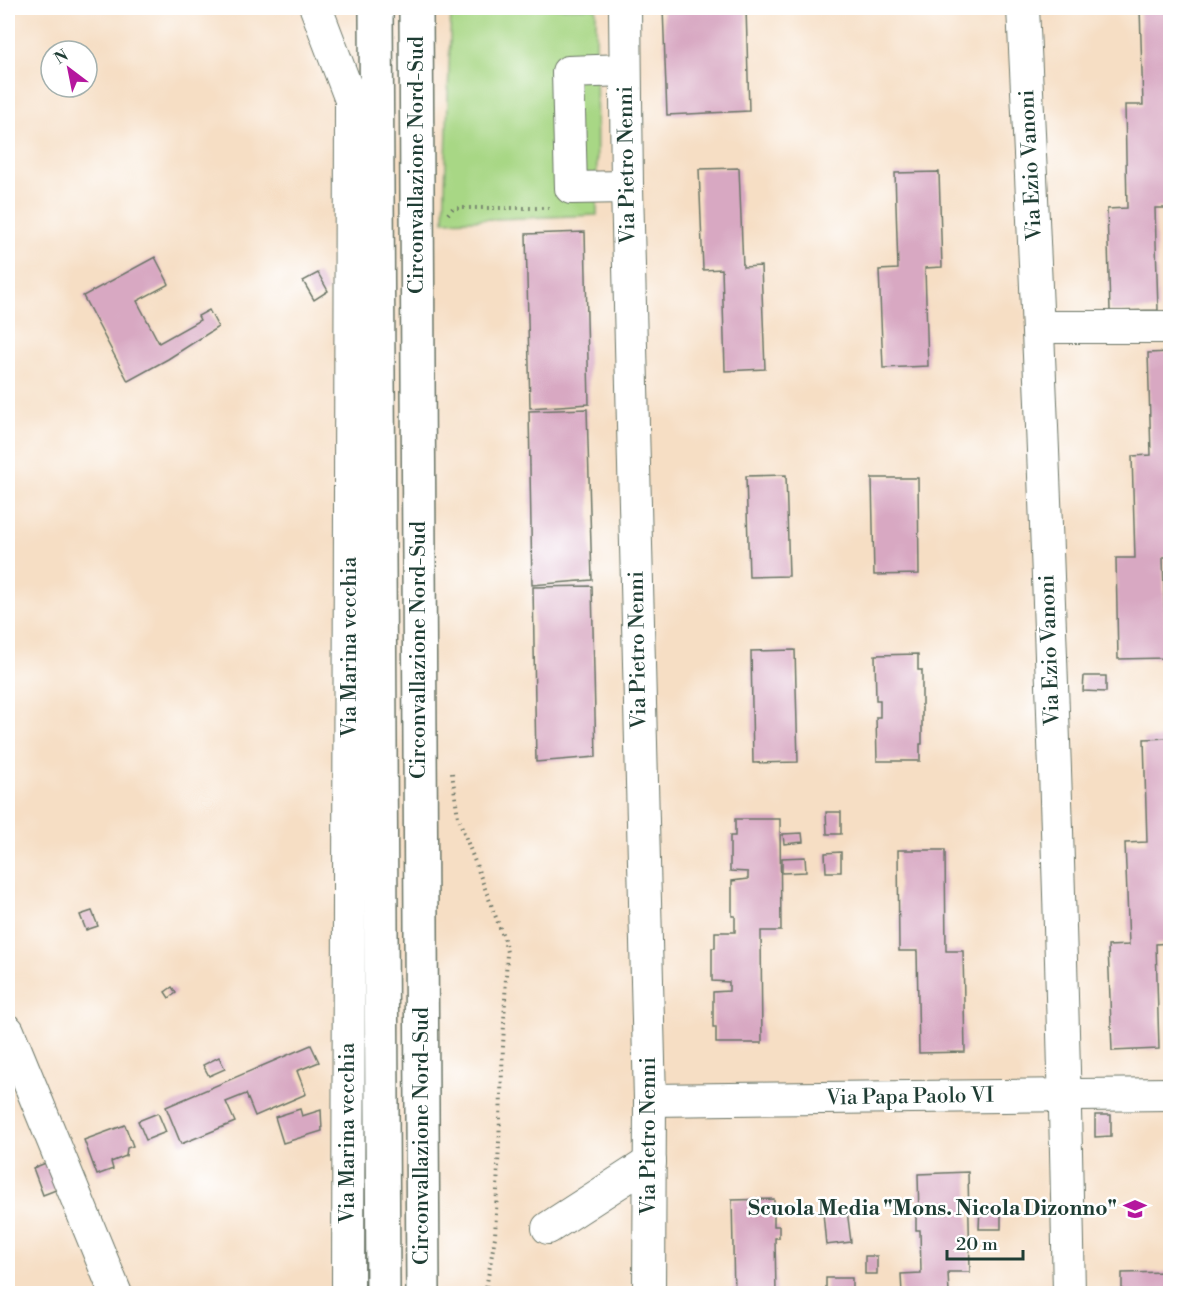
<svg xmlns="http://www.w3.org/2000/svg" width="1178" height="1301" font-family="'Libre Bodoni',serif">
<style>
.green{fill:#a8d785;stroke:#648a5c;stroke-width:1.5}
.building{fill:#d8a8c2}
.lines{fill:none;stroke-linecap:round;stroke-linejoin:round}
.minor-casing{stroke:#6a7566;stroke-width:34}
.major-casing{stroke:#6a7566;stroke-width:36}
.path{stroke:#6a7566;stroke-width:4;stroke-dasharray:1.5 4.5;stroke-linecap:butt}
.minor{stroke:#fff;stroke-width:32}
.major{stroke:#fff;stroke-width:33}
.labels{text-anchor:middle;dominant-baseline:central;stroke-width:5;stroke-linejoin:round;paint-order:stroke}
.street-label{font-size:21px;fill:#1f3d34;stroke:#fff}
.poi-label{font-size:21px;font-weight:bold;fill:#1f3d34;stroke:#fff;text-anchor:end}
</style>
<rect width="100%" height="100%" fill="#fff"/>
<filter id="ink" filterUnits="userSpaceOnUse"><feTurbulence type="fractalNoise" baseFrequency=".0167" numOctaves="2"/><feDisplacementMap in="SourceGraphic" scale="12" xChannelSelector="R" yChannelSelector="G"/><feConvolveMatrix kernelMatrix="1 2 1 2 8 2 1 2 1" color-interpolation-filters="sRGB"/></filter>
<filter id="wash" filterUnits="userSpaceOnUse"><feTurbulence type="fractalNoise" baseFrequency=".008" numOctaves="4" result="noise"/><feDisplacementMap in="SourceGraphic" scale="24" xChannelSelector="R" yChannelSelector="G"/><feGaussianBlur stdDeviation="1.35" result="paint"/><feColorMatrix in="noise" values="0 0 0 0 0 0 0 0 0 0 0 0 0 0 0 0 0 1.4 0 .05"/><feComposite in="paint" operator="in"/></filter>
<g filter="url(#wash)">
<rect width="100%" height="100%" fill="#f6dec4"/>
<path class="green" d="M451,8H596L597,215L444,221Z"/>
<g id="blocks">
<g class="building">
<path d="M663,8H746L749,111L667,115Z"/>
<path d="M1140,8H1170V208H1155L1158,310L1110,311L1107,209L1127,208L1125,105H1143Z"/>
<path d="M739,168L743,267L761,266L765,369L725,371L722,269L703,270L699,169Z"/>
<path d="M939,172L942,267L925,268L928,366L883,368L879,270L898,269L895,173Z"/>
<path d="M585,232L589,404L530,408L526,234Z"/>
<path d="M155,257L169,284L137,301L159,343L200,320L198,316L209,310L218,327L168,359L128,381L83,296Z"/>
<path d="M318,273L328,291L314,300L303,281Z"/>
<path d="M1170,352V557H1163L1166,658L1118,659L1116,558H1135L1132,456L1151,455L1148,353Z"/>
<path d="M587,409L592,580L532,585L529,411Z"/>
<path d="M786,475L789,576L749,577L746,476Z"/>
<path d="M872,478H918L919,574L874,575Z"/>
<path d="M592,586L596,757L536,762L533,587Z"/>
<path d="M795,650L798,762L753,763L751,651Z"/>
<path d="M918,654V670H922V744H920V761H877L876,717H880V700H876L875,655Z"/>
<path d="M1084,676H1106V692L1083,691Z"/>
<path d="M1170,738V943L1156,944L1159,1049L1112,1051L1108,946L1129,945L1125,843L1147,842L1144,739Z"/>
<path d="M826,812H841V834H827Z"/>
<path d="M735,819H780L781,931H761L762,1043H716V1027H713V992L729,991V982L712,981V948H715V932H735V916H732V881L748,879V872L730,871V836H735Z"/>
<path d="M802,833L803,842L784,844L783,834Z"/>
<path d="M898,850H945L946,951H963L965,1052L919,1053L917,951H899Z"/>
<path d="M841,852V872H826L825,853Z"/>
<path d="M805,857L806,872L782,873V858Z"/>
<path d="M92,911L98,926L86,930L80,915Z"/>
<path d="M172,987L176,993L169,998L165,992Z"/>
<path d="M311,1045L319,1062L297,1071L306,1094L255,1116L246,1094L226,1102L235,1122L181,1144L166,1107Z"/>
<path d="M219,1057L225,1069L209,1076L203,1065Z"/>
<path d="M300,1109L302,1116L321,1110L322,1131L283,1143L275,1117Z"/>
<path d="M158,1113L166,1132L146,1140L138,1121Z"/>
<path d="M1095,1115H1111V1136L1095,1137Z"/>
<path d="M125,1125L133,1146L127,1148L126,1156L111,1162L113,1169L97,1175L84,1140Z"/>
<path d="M56,1159L61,1188L43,1195L33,1168Z"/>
<path d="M968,1172L970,1272H948L949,1294H902L901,1274L921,1273L920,1230H916V1216H919L918,1174Z"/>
<path d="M774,1199V1226H779V1238H775L776,1294H734L732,1200Z"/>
<path d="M980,1206H1001V1229H979Z"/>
<path d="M847,1210L851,1242L826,1245L823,1213Z"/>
<rect x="865" y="1256" width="12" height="18"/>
<path d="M1170,1272V1294H1122V1273Z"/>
<rect x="826" y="1278" width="26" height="15"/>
</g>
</g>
</g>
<g filter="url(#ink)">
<use href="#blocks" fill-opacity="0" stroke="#6a7566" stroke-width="1.5"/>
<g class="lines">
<g class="minor-casing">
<g id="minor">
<path d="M316,8L351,100L348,1294"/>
<path d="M625,8L627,187L650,1100L649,1294"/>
<path d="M1023,8C1044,436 1061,865 1069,1294"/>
<path d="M625,70L568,72L571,188L627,187"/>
<path d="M1039,327H1170"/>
<path d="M8,1031L116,1294"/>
<path d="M650,1100L1170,1094"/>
<path d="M548,1228L650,1162"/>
</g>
</g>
<g class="major-casing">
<g id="major">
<path d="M376,8L383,1294"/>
<path d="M416,8L423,1294"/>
</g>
</g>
<g class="path">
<path d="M448,214L453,208H552"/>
<path d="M452,773L458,817L503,936L507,952L495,1237L485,1294"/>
</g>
<use href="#minor" class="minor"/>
<use href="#major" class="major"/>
</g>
</g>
<defs>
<g id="school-bare" transform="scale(1.8)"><path d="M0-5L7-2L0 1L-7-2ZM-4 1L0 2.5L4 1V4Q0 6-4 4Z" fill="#b5179e" stroke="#fff" stroke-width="2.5" paint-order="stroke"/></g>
</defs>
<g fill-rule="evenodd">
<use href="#school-bare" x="1135" y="1209"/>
</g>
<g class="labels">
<g class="street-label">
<text transform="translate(417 165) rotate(-90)">Circonvallazione Nord-Sud</text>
<text transform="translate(627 165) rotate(-91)">Via Pietro Nenni</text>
<text transform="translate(1031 165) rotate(-93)">Via Ezio Vanoni</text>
<text transform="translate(350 647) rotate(-90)">Via Marina vecchia</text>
<text transform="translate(419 650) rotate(-90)">Circonvallazione Nord-Sud</text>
<text transform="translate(638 650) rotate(-91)">Via Pietro Nenni</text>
<text transform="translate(1050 650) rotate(-92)">Via Ezio Vanoni</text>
<text transform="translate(910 1097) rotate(-1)">Via Papa Paolo VI</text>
<text transform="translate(348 1133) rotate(-90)">Via Marina vecchia</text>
<text transform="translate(422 1136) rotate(-90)">Circonvallazione Nord-Sud</text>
<text transform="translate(649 1136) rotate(-90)">Via Pietro Nenni</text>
</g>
<g class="poi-label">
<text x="1117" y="1209">Scuola Media "Mons. Nicola Dizonno"</text>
</g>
</g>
<rect width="1178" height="1301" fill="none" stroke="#fff" stroke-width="30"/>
<g transform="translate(69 69) rotate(328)"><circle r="28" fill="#ffffff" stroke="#a5b1ae" stroke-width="1.5"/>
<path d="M0-4.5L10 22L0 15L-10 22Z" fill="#b5179e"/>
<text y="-9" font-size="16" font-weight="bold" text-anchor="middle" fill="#1f3d34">N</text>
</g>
<path d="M947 1250v9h76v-9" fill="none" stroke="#1f3d34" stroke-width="3"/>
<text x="956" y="1250" font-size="18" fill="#1f3d34" stroke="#ffffff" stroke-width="4.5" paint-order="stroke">20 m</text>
</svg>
